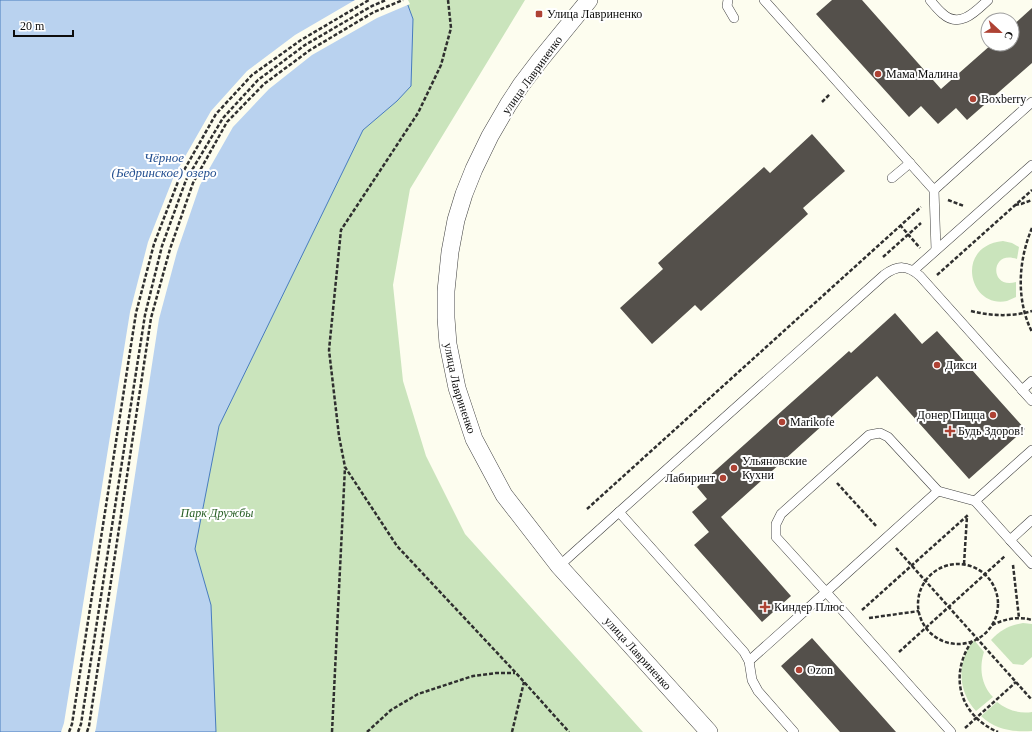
<svg xmlns="http://www.w3.org/2000/svg" width="1032" height="732" font-family="'Times New Roman',serif">
<style>
.green{fill:#cae4bc}
.water{fill:#b9d2ef;stroke:#487cbe}
.pier{fill:#fdfdef}
.building{fill:#54504b}
.lines{fill:none;stroke-linecap:round;stroke-linejoin:round}
.service-casing{stroke:#404040;stroke-width:10}
.minor-casing{stroke:#404040;stroke-width:18}
.path{stroke:#2f2f2f;stroke-width:2.5;stroke-dasharray:4 2;stroke-linecap:butt}
.service{stroke:#fff;stroke-width:9}
.minor{stroke:#fff;stroke-width:17}
.poi-dot{fill:#ae4234;stroke:#fff;stroke-width:1.5}
.labels{text-anchor:middle;dominant-baseline:central;stroke-width:4;stroke-linejoin:round;paint-order:stroke}
.poi-label{font-size:12px;fill:#0d0d0d;stroke:#fff;text-anchor:start}
.street-label{font-size:12px;fill:#0d0d0d;stroke:#fff}
.park-label{font-size:12px;font-style:italic;fill:#275e24;stroke:#fff}
.water-label{font-size:13px;font-style:italic;fill:#245091;stroke:#fff}
</style>
<rect width="100%" height="100%" fill="#fdfdef"/>
<g class="green">
<path d="M0,0H525L410,189L393,285L403,381L426,456L465,534L643,732H0Z"/>
<path d="M1003,241L1012,243L1019,247L1017,259C990,249 989,290 1016,282V297C1013,298 1010,300 1007,301C969,309 954,246 1003,241Z"/>
<path d="M1023,623L1032,624V657L1023,665L1013,664L991,640C1000,630 1010,625 1023,623Z"/>
<path d="M974,640L984,652C979,667 981,685 993,697L976,711C958,692 956,661 974,640Z"/>
<path d="M997,702C1007,710 1019,714 1032,712V731C1012,732 996,730 981,716Z"/>
</g>
<path class="water" d="M0,0H406L413,19L411,86L397,101L363,130L219,426L195,549L211,605L216,732H0Z"/>
<path class="pier" d="M355,0H408L410,4L377,18L312,55L269,89L233,127L200,185L177,252L159,319L96,728L95,732H61L64,723L130,312L148,242L174,176L211,111L247,71L295,35Z"/>
<g class="building">
<path d="M832,0H862L941,89L992,44H1012V26L1032,8V63L967,120L956,108L938,124L921,106L909,117L816,14Z"/>
<path d="M812,134L845,171L803,208L808,214L701,311L695,305L652,344L620,308L663,269L658,263L764,167L770,173Z"/>
<path d="M895,313L922,344L937,331L1025,429L969,479L877,376L721,517L791,596L762,622L694,545L709,532L692,512L707,499L697,487L849,351L851,353Z"/>
<path d="M812,638L837,666L896,732H840L781,666Z"/>
</g>
<g class="lines">
<g class="service-casing">
<g id="service">
<path d="M728,0L727,6L734,18"/>
<path d="M764,0L934,190L936,250"/>
<path d="M930,0C934,5 938,10 943,14C960,29 976,11 988,0"/>
<path d="M892,178L910,163"/>
<path d="M934,190L1032,102"/>
<path d="M914,270L1032,165"/>
<path d="M1022,390L1032,381"/>
<path d="M938,491L826,592L951,732"/>
<path d="M975,501L1032,450"/>
<path d="M619,512L884,275C898,265 907,265 920,276L1032,401"/>
<path d="M1010,540L1032,564"/>
<path d="M559,566L619,512L744,652L749,661L752,680L758,691L794,732"/>
<path d="M749,661L826,592L776,537V524L781,514L869,435L880,433L888,437L938,491L975,501L1010,540L1032,520"/>
</g>
</g>
<g class="minor-casing">
<g id="minor">
<path id="s1" d="M589,0L540,60L521,85L508,105L490,136L474,169L464,194L456,220L450,252L446,291V318L448,344L457,388L474,439L504,495L559,566L709,732"/>
</g>
</g>
<g class="path">
<path d="M448,0L451,28L441,65L418,113L341,230L329,350L339,436L345,467L397,546L516,673L569,732"/>
<path d="M822,102L830,94"/>
<path d="M948,200L964,206"/>
<path d="M1015,205L1021,204L1032,200"/>
<path d="M900,225L920,248"/>
<path d="M1032,228C1018,261 1016,300 1032,332"/>
<path d="M883,257L921,223"/>
<path d="M937,275L1032,190"/>
<path d="M971,311C991,316 1012,317 1032,311"/>
<path d="M837,483L877,527"/>
<path d="M587,509L921,207"/>
<path d="M896,548L1032,700"/>
<path d="M964,564L967,516"/>
<circle cx="958" cy="604" r="40"/>
<path d="M1013,565L1019,618"/>
<path d="M862,610L968,515"/>
<path d="M869,618L919,611"/>
<path d="M992,625C1005,619 1018,616 1032,620"/>
<path d="M972,641C948,676 960,716 998,732"/>
<path d="M899,652L1005,556"/>
<path d="M965,728L1016,682"/>
<path d="M69,732L72,724L136,313L154,244L179,179L216,114L252,75L301,40L369,0"/>
<path d="M78,732L81,724L145,315L162,246L186,180L223,118L258,80L305,45L372,6L386,0"/>
<path d="M87,732L89,726L151,318L170,249L193,183L227,122L264,84L310,50L374,12L403,0"/>
<path d="M332,732L345,467"/>
<path d="M367,732L391,710L418,694L473,676L496,673H515"/>
<path d="M512,732L524,682"/>
</g>
<use href="#service" class="service"/>
<use href="#minor" class="minor"/>
</g>
<g class="poi-dot">
<rect x="535" y="10" width="8" height="8" rx="2"/>
<circle cx="878" cy="74" r="4"/>
<circle cx="973" cy="99" r="4"/>
<circle cx="937" cy="365" r="4"/>
<circle cx="993" cy="415" r="4"/>
<circle cx="782" cy="422" r="4"/>
<path d="M948 425h4v4h4v4h-4v4h-4v-4h-4v-4h4z"/>
<circle cx="734" cy="468" r="4"/>
<circle cx="723" cy="478" r="4"/>
<path d="M763 601h4v4h4v4h-4v4h-4v-4h-4v-4h4z"/>
<circle cx="799" cy="670" r="4"/>
</g>
<g class="labels">
<g class="poi-label">
<text x="547" y="14">Улица Лавриненко</text>
<text x="886" y="74">Мама Малина</text>
<text x="981" y="99">Boxberry</text>
<text x="945" y="365">Дикси</text>
<text x="985" y="415" text-anchor="end">Донер Пицца</text>
<text x="790" y="422">Marikofe</text>
<text x="958" y="431">Будь Здоров!</text>
<text x="742" y="461">Ульяновские<tspan x="742" dy="14">Кухни</tspan></text>
<text x="715" y="478" text-anchor="end">Лабиринт</text>
<text x="774" y="607">Киндер Плюс</text>
<text x="807" y="670">Ozon</text>
</g>
<g class="street-label">
<text transform="translate(532 75) rotate(-54)">улица Лавриненко</text>
<text stroke="none"><textPath href="#s1" startOffset="430">улица Лавриненко</textPath></text>
<text stroke="none"><textPath href="#s1" startOffset="754">улица Лавриненко</textPath></text>
</g>
<g class="park-label">
<text x="217" y="513">Парк Дружбы</text>
</g>
<g class="water-label">
<text x="164" y="157">Чёрное<tspan x="164" dy="15">(Бедринское) озеро</tspan></text>
</g>
</g>
<g transform="translate(1000 32) rotate(112)"><circle r="19" fill="#ffffff" stroke="#9e9e9e"/>
<path d="M0-3L7 15L0 10L-7 15Z" fill="#ae4234"/>
<text y="-6" font-size="11" font-weight="bold" text-anchor="middle" fill="#0d0d0d">С</text>
</g>
<path d="M14 30v6h59v-6" fill="none" stroke="#0d0d0d" stroke-width="2"/>
<text x="20" y="30" font-size="12" fill="#0d0d0d" stroke="#ffffff" stroke-width="3" paint-order="stroke">20 m</text>
</svg>
